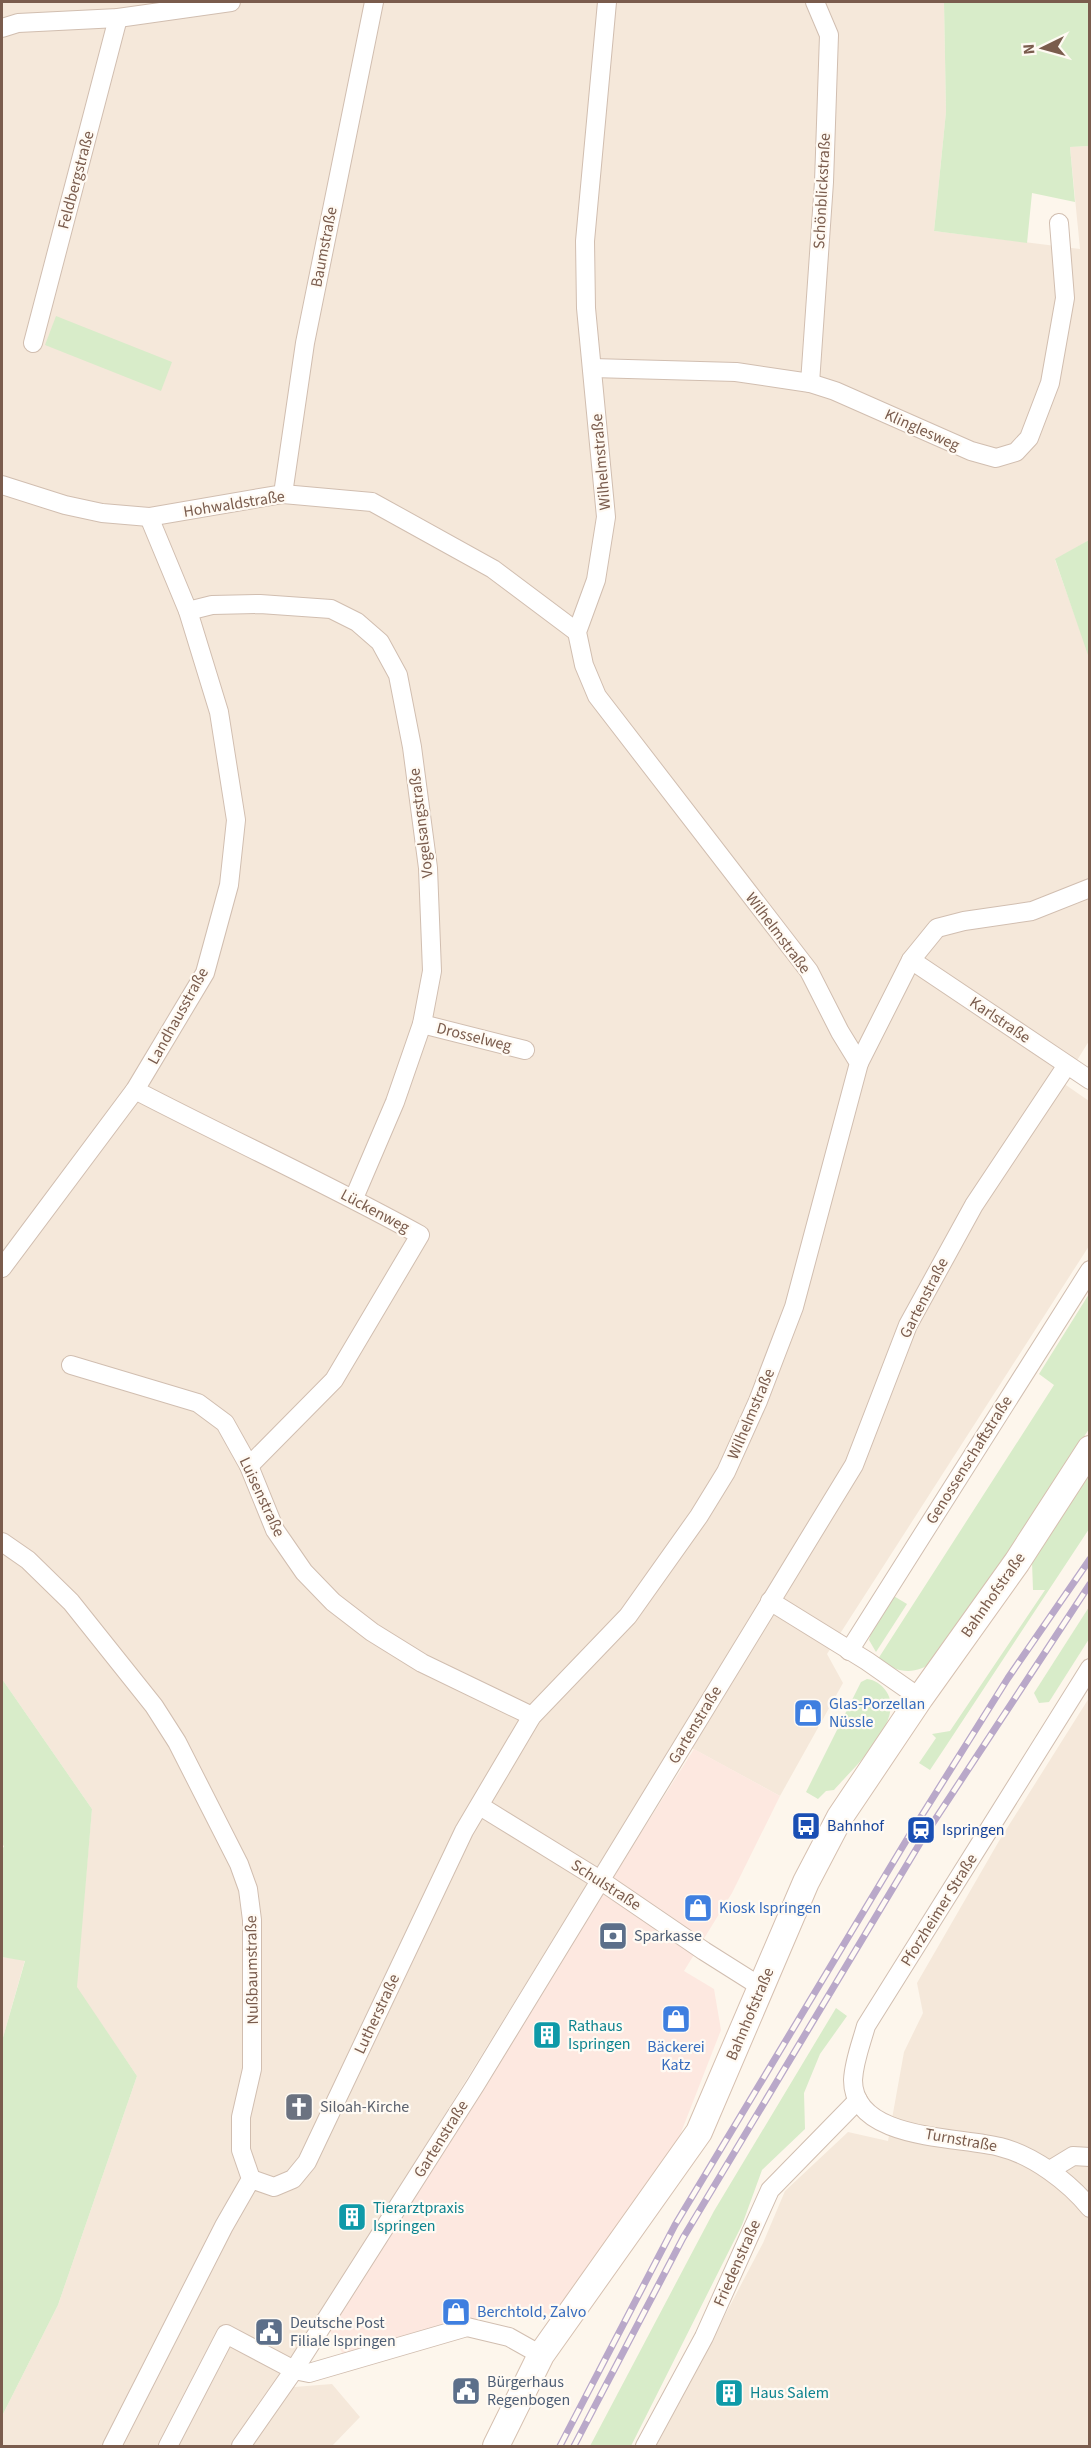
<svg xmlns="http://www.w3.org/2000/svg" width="1091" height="2448" font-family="'Source Sans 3',sans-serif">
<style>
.residential{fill:#f5e8da}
.commercial{fill:#fde8e0}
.green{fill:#d8ecc9}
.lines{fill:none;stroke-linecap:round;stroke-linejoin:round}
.minor-casing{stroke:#d1beb0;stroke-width:20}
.secondary-casing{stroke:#d6c0b0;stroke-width:28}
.minor{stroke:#fff;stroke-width:18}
.secondary{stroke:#fff;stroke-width:26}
.rail-casing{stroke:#b9a8c9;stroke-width:7}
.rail{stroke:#fffaf3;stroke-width:4.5;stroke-dasharray:14;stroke-linecap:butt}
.labels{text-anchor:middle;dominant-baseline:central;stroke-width:4.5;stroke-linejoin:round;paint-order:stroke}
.street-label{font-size:16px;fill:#7a5c4d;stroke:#fffaf3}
.shop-label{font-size:16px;fill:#366cbe;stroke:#fffaf3;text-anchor:start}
.transit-label{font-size:16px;fill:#164399;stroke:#fffaf3;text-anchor:start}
.service-label{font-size:16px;fill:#4e5e75;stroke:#fffaf3;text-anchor:start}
.culture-label{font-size:16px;fill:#0d838f;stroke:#fffaf3;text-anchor:start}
.worship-label{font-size:16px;fill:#5b616d;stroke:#fffaf3;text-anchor:start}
</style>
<rect width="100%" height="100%" fill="#fdf6ec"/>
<g class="residential">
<path d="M2,2H944L946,112L934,231L1080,249L1070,147L1089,146V540L1055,560L1090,658L1089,1041L1063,1083L1089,1101V1246L827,1654L843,1683L780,1796L677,1740L285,2372L294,2387L332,2384L360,2417L332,2446H2V2416L58,2305L137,2076L76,1987L92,1809L2,1679Z"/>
<path d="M1089,1698V2446H656L763,2243L785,2191L848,2132L888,2141L904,2052L923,2013L917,1983L999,1841Z"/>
<path d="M2,1957L25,1960L2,2041Z"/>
</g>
<path class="commercial" d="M694,1749L780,1796L732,1893L684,1971L714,1989L721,2030L673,2153L553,2319H461L344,2356L328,2328Z"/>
<g class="green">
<path d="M944,2H1089V146L1070,147L1075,202L1032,193L1027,243L934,231L946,112Z"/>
<path d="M56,316L172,362L161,391L45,345Z"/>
<path d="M1089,540V658L1055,559Z"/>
<path d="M1089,1294V1429L1006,1557L933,1661C916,1676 896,1673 878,1659L1054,1385L1039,1374Z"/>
<path d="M1089,1472V1529L946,1746L930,1770L919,1763L936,1738L932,1734L950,1731L1045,1590H1033L1032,1562Z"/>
<path d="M892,1595L907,1604L876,1652L869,1640L872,1630Z"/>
<path d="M1089,1607V1639L1049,1702L1039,1703L1034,1693Z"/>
<path d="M2,1679L92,1809L77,1987L137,2076L58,2305L2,2416V2041L25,1961L2,1957V1848L4,1847L2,1842Z"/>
<path d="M867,1679C875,1680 881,1684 886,1691C907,1720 852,1769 834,1790L826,1791L818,1799L806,1792L861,1682Z"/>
<path d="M836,2008L847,2016L820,2054L804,2093L805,2129L762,2170L742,2225L631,2446H590L714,2211Z"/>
</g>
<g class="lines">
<g class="minor-casing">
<g id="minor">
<path d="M2,28L18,23L118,18L231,2"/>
<path d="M33,343L118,18"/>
<path d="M592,368L736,372L810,383L835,391L971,451L996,458L1016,452L1029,438L1050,383L1065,298L1059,223"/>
<path d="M810,383L824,182L829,35L815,2"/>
<path d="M2,485L65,505L102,513L149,517L283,494L372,502L493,569L577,632"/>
<path d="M283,494L305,343L374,2"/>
<path d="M188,611L212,605L260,604L331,609L357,622L380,642L398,675L412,747L428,868L432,971L422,1024L395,1102L354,1198"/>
<path d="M911,960L1090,1080"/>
<path d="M422,1024L525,1050"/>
<path d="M859,1063L911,960L937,928L964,921L1032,911L1090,888"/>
<path d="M135,1090C229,1139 326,1183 420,1235L334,1380L249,1466"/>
<path d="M2,1268L135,1090L205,973L229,885L236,820L219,712L188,611L149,517"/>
<path d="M71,1365L198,1403L225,1423L249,1466L275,1530L304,1572L333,1602L372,1632L422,1663L532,1716"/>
<path d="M2,1542L28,1560L71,1602L154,1706L177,1742L239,1864L248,1889L252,1920V2069L241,2117V2150L251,2179L224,2226L112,2446"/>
<path d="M770,1601L867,1661L920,1698"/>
<path d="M849,1651L1090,1270"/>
<path d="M1090,1668L866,2026C861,2044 854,2061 853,2080C853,2141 958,2136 1000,2147C1033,2155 1069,2182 1090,2208"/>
<path d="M480,1806L600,1880L704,1951L761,1987"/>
<path d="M1050,2170L1073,2156L1090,2157"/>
<path d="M251,2179L274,2187L293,2179L307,2162L464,1831L532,1716L628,1616L699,1516L726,1472L758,1401L794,1307L859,1063L840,1032L809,971L597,696L584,665L577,632L596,580L606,517L586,308L585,241L607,2"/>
<path d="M168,2446L226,2334L294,2370L309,2373L467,2327L509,2337L541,2355"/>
<path d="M241,2446L294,2370L476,2084L854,1465L908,1325L974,1205L1067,1065"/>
<path d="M645,2446L704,2337L770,2190L858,2100"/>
</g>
</g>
<g class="secondary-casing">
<path id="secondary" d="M496,2446L541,2355L699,2132L806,1882L840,1817L920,1698L1017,1562L1090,1449"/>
</g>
<use href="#minor" class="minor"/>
<use href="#secondary" class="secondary"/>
<g class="rail-casing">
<g id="rail">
<path d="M560,2446L675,2225L912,1831L1008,1678L1090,1559"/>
<path d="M574,2446L683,2238L923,1838L1090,1584"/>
</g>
</g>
<use href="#rail" class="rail"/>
</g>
<defs>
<g id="shop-square" transform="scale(1.5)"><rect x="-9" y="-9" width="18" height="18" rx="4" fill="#3f7fe0" stroke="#fffaf3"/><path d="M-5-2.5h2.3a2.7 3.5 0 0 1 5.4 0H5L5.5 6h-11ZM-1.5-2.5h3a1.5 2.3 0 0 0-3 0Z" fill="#fff"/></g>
<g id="bus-square" transform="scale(1.5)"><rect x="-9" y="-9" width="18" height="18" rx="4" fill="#1a4fb4" stroke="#fffaf3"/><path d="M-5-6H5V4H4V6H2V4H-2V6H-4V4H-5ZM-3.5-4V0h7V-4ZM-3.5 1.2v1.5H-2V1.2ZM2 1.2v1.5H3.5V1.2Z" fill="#fff"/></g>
<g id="station-square" transform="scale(1.5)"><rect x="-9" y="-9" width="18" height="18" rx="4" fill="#1a4fb4" stroke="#fffaf3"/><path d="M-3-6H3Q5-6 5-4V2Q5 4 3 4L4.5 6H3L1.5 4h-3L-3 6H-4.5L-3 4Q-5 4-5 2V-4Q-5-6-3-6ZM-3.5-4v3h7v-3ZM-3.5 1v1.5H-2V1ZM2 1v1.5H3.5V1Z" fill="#fff"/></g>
<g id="bank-square" transform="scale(1.5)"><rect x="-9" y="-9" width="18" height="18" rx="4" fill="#5c6f8a" stroke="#fffaf3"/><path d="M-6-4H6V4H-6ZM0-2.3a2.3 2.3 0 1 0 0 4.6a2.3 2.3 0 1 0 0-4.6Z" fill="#fff"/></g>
<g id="building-square" transform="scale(1.5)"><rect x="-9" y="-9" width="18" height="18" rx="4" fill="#0f9aa8" stroke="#fffaf3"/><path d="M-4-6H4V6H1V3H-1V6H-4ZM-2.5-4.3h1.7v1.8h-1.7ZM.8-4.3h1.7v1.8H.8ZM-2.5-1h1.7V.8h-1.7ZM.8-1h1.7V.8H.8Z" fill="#fff"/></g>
<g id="church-square" transform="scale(1.5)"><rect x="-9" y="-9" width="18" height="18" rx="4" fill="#6b7280" stroke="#fffaf3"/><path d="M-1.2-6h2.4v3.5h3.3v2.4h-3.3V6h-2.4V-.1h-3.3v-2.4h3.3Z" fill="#fff"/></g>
<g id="civic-square" transform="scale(1.5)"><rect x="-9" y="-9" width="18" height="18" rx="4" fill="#5c6f8a" stroke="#fffaf3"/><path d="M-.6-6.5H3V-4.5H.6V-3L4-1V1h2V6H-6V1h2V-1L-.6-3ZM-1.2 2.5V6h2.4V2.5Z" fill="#fff"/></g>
</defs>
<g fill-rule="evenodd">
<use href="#shop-square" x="808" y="1713"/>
<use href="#bus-square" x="806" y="1826"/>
<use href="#station-square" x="921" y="1830"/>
<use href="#shop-square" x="698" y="1908"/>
<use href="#bank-square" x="613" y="1936"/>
<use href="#shop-square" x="676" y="2019"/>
<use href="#building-square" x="547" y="2035"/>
<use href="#church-square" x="299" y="2107"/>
<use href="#building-square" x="352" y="2217"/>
<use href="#shop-square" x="456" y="2312"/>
<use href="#civic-square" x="269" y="2332"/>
<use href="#civic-square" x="466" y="2391"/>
<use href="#building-square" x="729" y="2393"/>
</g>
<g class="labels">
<g class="street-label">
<text transform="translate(76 180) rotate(-75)">Feldbergstraße</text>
<text transform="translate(822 191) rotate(-87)">Schönblickstraße</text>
<text transform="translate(324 247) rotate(-79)">Baumstraße</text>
<text transform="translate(922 430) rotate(24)">Klinglesweg</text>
<text transform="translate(601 462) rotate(-95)">Wilhelmstraße</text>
<text transform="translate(234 504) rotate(-9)">Hohwaldstraße</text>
<text transform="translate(421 823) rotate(-97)">Vogelsangstraße</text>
<text transform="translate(778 933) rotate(53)">Wilhelmstraße</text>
<text transform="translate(178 1016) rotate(-61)">Landhausstraße</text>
<text transform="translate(1000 1020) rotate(34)">Karlstraße</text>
<text transform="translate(474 1037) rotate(14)">Drosselweg</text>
<text transform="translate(375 1211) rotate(28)">Lückenweg</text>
<text transform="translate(924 1298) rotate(-63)">Gartenstraße</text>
<text transform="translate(751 1414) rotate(-67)">Wilhelmstraße</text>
<text transform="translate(969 1460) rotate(-58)">Genossenschaftstraße</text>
<text transform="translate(262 1497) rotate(65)">Luisenstraße</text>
<text transform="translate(993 1595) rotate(-55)">Bahnhofstraße</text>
<text transform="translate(695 1725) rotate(-59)">Gartenstraße</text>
<text transform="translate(606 1885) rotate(33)">Schulstraße</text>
<text transform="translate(939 1910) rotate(-58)">Pforzheimer Straße</text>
<text transform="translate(252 1970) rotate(-91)">Nußbaumstraße</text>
<text transform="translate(377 2014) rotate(-65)">Lutherstraße</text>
<text transform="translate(750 2014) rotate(-67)">Bahnhofstraße</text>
<text transform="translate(441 2139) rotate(-58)">Gartenstraße</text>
<text transform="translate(961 2140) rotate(10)">Turnstraße</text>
<text transform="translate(737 2263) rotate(-66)">Friedenstraße</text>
</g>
<g class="shop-label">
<text x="829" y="1704">Glas-Porzellan<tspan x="829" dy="18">Nüssle</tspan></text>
<text x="719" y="1908">Kiosk Ispringen</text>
<text x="676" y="2047" text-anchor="middle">Bäckerei<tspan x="676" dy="18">Katz</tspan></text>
<text x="477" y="2312">Berchtold, Zalvo</text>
</g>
<g class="transit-label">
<text x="827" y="1826">Bahnhof</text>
<text x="942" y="1830">Ispringen</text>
</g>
<g class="service-label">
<text x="634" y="1936">Sparkasse</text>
<text x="290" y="2323">Deutsche Post<tspan x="290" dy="18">Filiale Ispringen</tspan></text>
<text x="487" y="2382">Bürgerhaus<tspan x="487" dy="18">Regenbogen</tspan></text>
</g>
<g class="culture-label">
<text x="568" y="2026">Rathaus<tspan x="568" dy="18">Ispringen</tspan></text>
<text x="373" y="2208">Tierarztpraxis<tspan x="373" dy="18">Ispringen</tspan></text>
<text x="750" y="2393">Haus Salem</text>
</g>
<g class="worship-label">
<text x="320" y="2107">Siloah-Kirche</text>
</g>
</g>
<rect width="1091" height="2448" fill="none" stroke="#7a5c4d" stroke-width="6"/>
<g transform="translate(1043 48) rotate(265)" stroke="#fffaf3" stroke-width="4.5" paint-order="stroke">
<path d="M0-4.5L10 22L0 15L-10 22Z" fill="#7a5c4d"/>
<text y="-9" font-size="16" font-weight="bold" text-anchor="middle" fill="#7a5c4d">N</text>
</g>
</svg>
